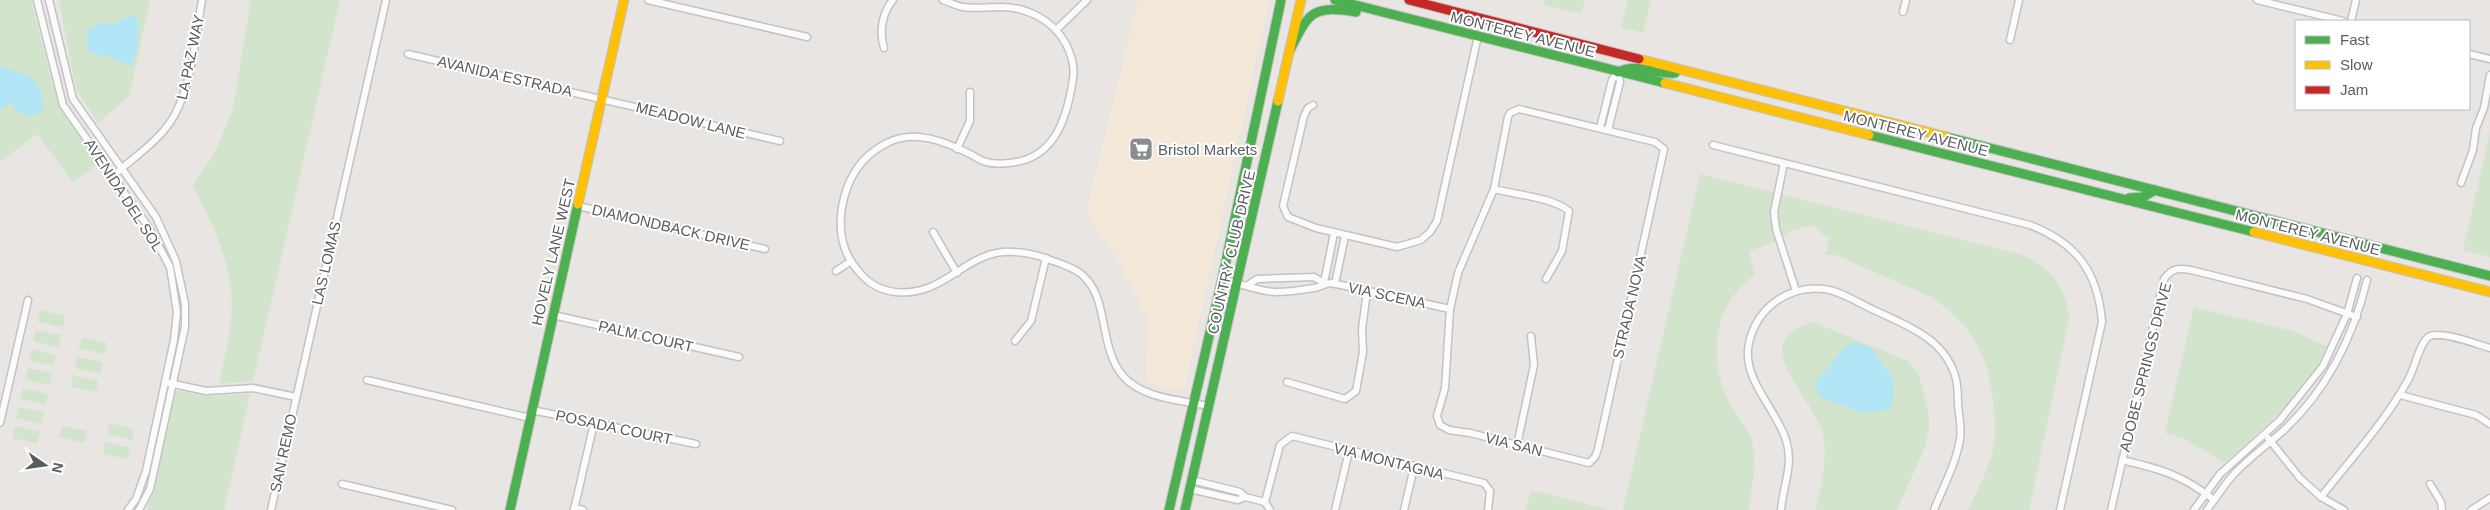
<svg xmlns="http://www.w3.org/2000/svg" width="2490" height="510" font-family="Arial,sans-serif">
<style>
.commercial{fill:#f4e8d9}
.green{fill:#d3e4cc}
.water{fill:#b2e5f6}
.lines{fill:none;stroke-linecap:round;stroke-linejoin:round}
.street-casing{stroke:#c3c3c3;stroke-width:9}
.fast-casing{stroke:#c3c3c3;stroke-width:11}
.slow-casing{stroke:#c3c3c3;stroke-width:11}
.jam-casing{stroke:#c3c3c3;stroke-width:11}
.street{stroke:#fcfbfb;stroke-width:6}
.fast{stroke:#4caf50;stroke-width:9}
.slow{stroke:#ffc107;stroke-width:9}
.jam{stroke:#c62828;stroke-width:9}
.labels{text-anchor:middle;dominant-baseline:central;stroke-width:4;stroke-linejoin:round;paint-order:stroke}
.street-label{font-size:15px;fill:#585d60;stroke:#fff}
.poi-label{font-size:15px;fill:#585d60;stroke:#fff;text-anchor:start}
</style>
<rect width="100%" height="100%" fill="#e8e5e2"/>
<path class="commercial" d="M1138,0L1269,1L1184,391L1145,383L1148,321L1115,255L1086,213Z"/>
<g class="green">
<path d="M0,0H31L56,98L99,163L73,182L37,134L0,162Z"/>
<path d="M59,0H148L149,6L129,96L98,123L76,89Z"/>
<path d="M251,0H340L253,381L219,384C225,358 235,316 231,289C226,252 210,218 193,186L215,153L233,109Z"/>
<path d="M1545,0H1585L1581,14L1544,5Z"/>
<path d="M1628,0H1651L1643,33L1621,27Z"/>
<path d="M2490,133V257L2463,250Z"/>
<path d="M1700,174L2022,255C2052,269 2066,286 2069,319L2029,510H1968C1977,491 1988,471 1993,450C1997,434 1995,417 1993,401C1988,352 1971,324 1931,297L1836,255H1825L1829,239L1812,225L1790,231L1776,242L1749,251L1755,275C1713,304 1707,359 1729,402C1735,415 1748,428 1752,442C1758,464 1751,487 1749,510H1623Z"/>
<path d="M2194,307L2292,331L2327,346C2305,395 2264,428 2224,463L2185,439L2165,433Z"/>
<path d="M40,310L65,316L63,327L38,322Z"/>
<path d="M1813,322L1908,361L1919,375L1928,410L1929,428L1925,447L1897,510H1816C1821,485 1828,459 1823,434C1814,397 1743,342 1813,322Z"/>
<path d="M36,330L61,335L58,347L33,341Z"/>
<path d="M82,337L107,343L104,354L79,348Z"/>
<path d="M31,349L56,355L53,366L29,360Z"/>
<path d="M77,357L102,362L100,374L75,368Z"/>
<path d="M28,368L52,373L50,385L25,379Z"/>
<path d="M73,375L98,381L96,392L71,387Z"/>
<path d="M23,388L48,394L46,405L21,399Z"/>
<path d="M175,390L206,396L250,394L224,510H147Z"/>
<path d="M19,407L44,412L41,424L16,418Z"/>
<path d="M109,423L134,429L132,440L107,434Z"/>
<path d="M15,426L40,432L37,443L12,438Z"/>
<path d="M62,426L87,431L84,443L59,437Z"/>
<path d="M105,442L130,448L128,459L103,454Z"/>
<path d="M1531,490L1609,510H1525Z"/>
</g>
<g class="water">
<path d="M131,16L136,17C142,30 137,54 131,67L111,57L94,54L87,48V31C97,22 103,24 115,24L125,17Z"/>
<path d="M0,66C29,76 40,75 44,109L32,117L18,112L10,103L0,111Z"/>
<path d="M1850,343C1879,341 1877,365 1893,375L1894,395L1890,409L1865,414L1823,398L1818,393L1815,384C1818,379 1844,347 1850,343Z"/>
</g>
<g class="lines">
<g class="street-casing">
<g id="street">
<path d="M37,0L63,105L149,228L170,267L177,312L174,340L146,471L136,499L128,510"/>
<path d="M49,0L73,99L156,217L176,261L185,304V327L150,489L139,510"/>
<path d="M648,0L807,37"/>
<path d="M943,0C950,2 956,6 963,7C975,9 986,7 998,7C1026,6 1053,20 1066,44C1071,54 1075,67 1073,79C1067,118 1055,160 1008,163C1000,164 991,164 983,161C978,159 974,156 970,154C944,141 914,129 887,143C861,156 847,178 842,207C838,232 842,254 860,273C869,284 880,290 895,292C943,297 962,256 1003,252C1019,251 1038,255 1053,261C1065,265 1080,270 1088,281C1108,305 1100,349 1123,376C1143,399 1181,400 1209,406"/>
<path d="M2257,0L2343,21"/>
<path d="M1903,12L1906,0"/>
<path d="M2351,21L2356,0"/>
<path d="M1056,30L1087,0"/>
<path d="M2010,40L2019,0"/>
<path d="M884,48C879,32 882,13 893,0"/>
<path d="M408,54L780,141"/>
<path d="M2469,54L2490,59"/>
<path d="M1313,105L1308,108L1304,116L1283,206L1288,217L1316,228L1397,247L1421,240L1430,232L1437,221L1478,36"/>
<path d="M1519,109L1655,142L1664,149L1598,449L1595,457L1589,463L1470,433L1449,430L1440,425L1437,416L1445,388L1450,309L1458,273L1494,189L1508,117L1510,113Z"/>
<path d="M1600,128L1612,80L1618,72"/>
<path d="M1608,130L1620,82L1618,72"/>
<path d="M1713,145L2030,225C2076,243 2098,271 2102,322L2060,510"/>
<path d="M957,149L970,121V92"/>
<path d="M1784,163L1774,212L1776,229L1796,291"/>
<path d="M113,176C130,160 151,147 165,129C191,99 195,39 202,0"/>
<path d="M2461,183L2473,150L2476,128L2484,108L2490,75"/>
<path d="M1494,189C1516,195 1552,197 1569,211L1562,251L1546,279"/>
<path d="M578,206L765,249"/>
<path d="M933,232L957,273"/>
<path d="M836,271L851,261"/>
<path d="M1222,280C1241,283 1256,291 1275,292C1287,292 1302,290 1314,288C1321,287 1325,283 1332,283L1450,309"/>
<path d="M1324,283L1334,233"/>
<path d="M1335,284L1345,236"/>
<path d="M1248,285L1257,279L1314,277L1324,283"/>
<path d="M553,315L739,357"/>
<path d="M1015,341L1031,321L1046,258"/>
<path d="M367,380L530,418"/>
<path d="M1287,382L1345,399L1356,391L1363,352L1362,329L1367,291"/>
<path d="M169,383L206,391L253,388L296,397"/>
<path d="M2400,395L2476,415L2490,424"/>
<path d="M532,410L696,444"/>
<path d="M0,423L28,300"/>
<path d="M2268,438L2300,478L2321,497L2344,510"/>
<path d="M1517,445L1534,365L1531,336"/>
<path d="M2122,460C2160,469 2183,475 2214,500"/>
<path d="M1192,480L1240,492L1245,497L1265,502"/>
<path d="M342,484L452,510"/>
<path d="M2430,484L2441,502L2442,510"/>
<path d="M1190,489L1238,500L1245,497"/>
<path d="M2321,497C2350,460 2385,422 2408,380C2414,371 2420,340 2430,336C2443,331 2476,344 2490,348"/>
<path d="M574,508L583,510"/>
<path d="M271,510L386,0"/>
<path d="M574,510L594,423"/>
<path d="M1270,510L1265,502L1280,445L1292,436L1484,483L1490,491L1488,510"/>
<path d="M1335,510L1349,451"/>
<path d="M1404,510L1414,467"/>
<path d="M1781,510C1783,485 1794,465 1786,440C1776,408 1741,379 1749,343C1757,307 1789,285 1824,289C1841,291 1860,304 1876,311C1909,326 1946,340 1956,379C1958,387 1958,397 1958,405C1959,416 1962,429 1960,439C1956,464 1943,487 1934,510"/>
<path d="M2111,510L2164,279C2172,268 2178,268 2191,270L2307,299L2357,317"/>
<path d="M2194,510L2220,474L2280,420L2323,366L2347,314L2357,278"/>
<path d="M2207,510C2216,498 2224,485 2234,474C2249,458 2267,445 2283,431C2327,390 2353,338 2367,280"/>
<path d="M2471,510L2490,498"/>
</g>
</g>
<g class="fast-casing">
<g id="fast">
<path d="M1335,0L1665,83"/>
<path d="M1290,50C1309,12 1312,5 1356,12"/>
<path d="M1618,72C1640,62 1651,75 1675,73"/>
<path d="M1869,135L2254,232"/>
<path d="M1947,137L2490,276"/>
<path d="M2129,198L2143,197L2155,190"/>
<path d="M510,510L578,204"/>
<path d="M1169,510L1222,280L1281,0"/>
<path d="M1185,510L1278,101"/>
</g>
</g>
<g class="slow-casing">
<g id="slow">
<path d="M1639,59L1947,137"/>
<path d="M1665,83L1869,135"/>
<path d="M1278,101L1301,0"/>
<path d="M578,204L624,0"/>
<path d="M2254,232L2490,292"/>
</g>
</g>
<g class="jam-casing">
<path id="jam" d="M1409,0L1639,59"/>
</g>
<use href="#street" class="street"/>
<use href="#fast" class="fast"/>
<use href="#slow" class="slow"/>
<use href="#jam" class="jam"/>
</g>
<defs>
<g id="supermarket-square" transform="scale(1.25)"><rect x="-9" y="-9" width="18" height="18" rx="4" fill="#8a8d8e" stroke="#fff"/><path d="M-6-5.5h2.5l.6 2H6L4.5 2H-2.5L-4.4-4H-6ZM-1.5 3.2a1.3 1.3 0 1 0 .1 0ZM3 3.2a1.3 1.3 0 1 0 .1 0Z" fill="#fff"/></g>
</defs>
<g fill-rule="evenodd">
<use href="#supermarket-square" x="1141" y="149"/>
</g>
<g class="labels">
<g class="street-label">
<text transform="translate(1523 34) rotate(14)">MONTEREY AVENUE</text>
<text transform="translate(190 57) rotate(-78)">LA PAZ WAY</text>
<text transform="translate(505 76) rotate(13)">AVANIDA ESTRADA</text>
<text transform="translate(691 120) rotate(14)">MEADOW LANE</text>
<text transform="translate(1916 133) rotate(14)">MONTEREY AVENUE</text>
<text transform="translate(124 195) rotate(57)">AVENIDA DEL SOL</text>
<text transform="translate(671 227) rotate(13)">DIAMONDBACK DRIVE</text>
<text transform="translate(2308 232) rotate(14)">MONTEREY AVENUE</text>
<text transform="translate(553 252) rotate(-77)">HOVELY LANE WEST</text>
<text transform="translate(1231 252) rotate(-77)">COUNTRY CLUB DRIVE</text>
<text transform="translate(326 263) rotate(-77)">LAS LOMAS</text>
<text transform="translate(1387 295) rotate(12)">VIA SCENA</text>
<text transform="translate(1629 307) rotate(-77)">STRADA NOVA</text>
<text transform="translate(646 336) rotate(13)">PALM COURT</text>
<text transform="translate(2145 367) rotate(-76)">ADOBE SPRINGS DRIVE</text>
<text transform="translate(614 427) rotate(12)">POSADA COURT</text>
<text transform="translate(1514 444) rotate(14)">VIA SAN</text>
<text transform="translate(283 453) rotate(-78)">SAN REMO</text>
<text transform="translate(1389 461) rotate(14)">VIA MONTAGNA</text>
</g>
<g class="poi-label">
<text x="1158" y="149">Bristol Markets</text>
</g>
</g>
<rect x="2295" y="20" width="175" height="90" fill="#ffffff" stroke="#bcbebf"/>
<rect x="2305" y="36" width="25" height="8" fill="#4caf50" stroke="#bcbebf"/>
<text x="2340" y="45" font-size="15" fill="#585d60">Fast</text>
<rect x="2305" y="61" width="25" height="8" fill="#ffc107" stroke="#bcbebf"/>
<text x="2340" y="70" font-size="15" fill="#585d60">Slow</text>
<rect x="2305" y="86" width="25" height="8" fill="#c62828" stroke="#bcbebf"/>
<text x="2340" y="95" font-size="15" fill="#585d60">Jam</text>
<g transform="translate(45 465) rotate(103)" stroke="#ffffff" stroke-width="4" paint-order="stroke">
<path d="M0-4L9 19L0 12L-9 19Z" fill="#585d60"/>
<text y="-8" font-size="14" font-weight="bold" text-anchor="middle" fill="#585d60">N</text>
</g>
</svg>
